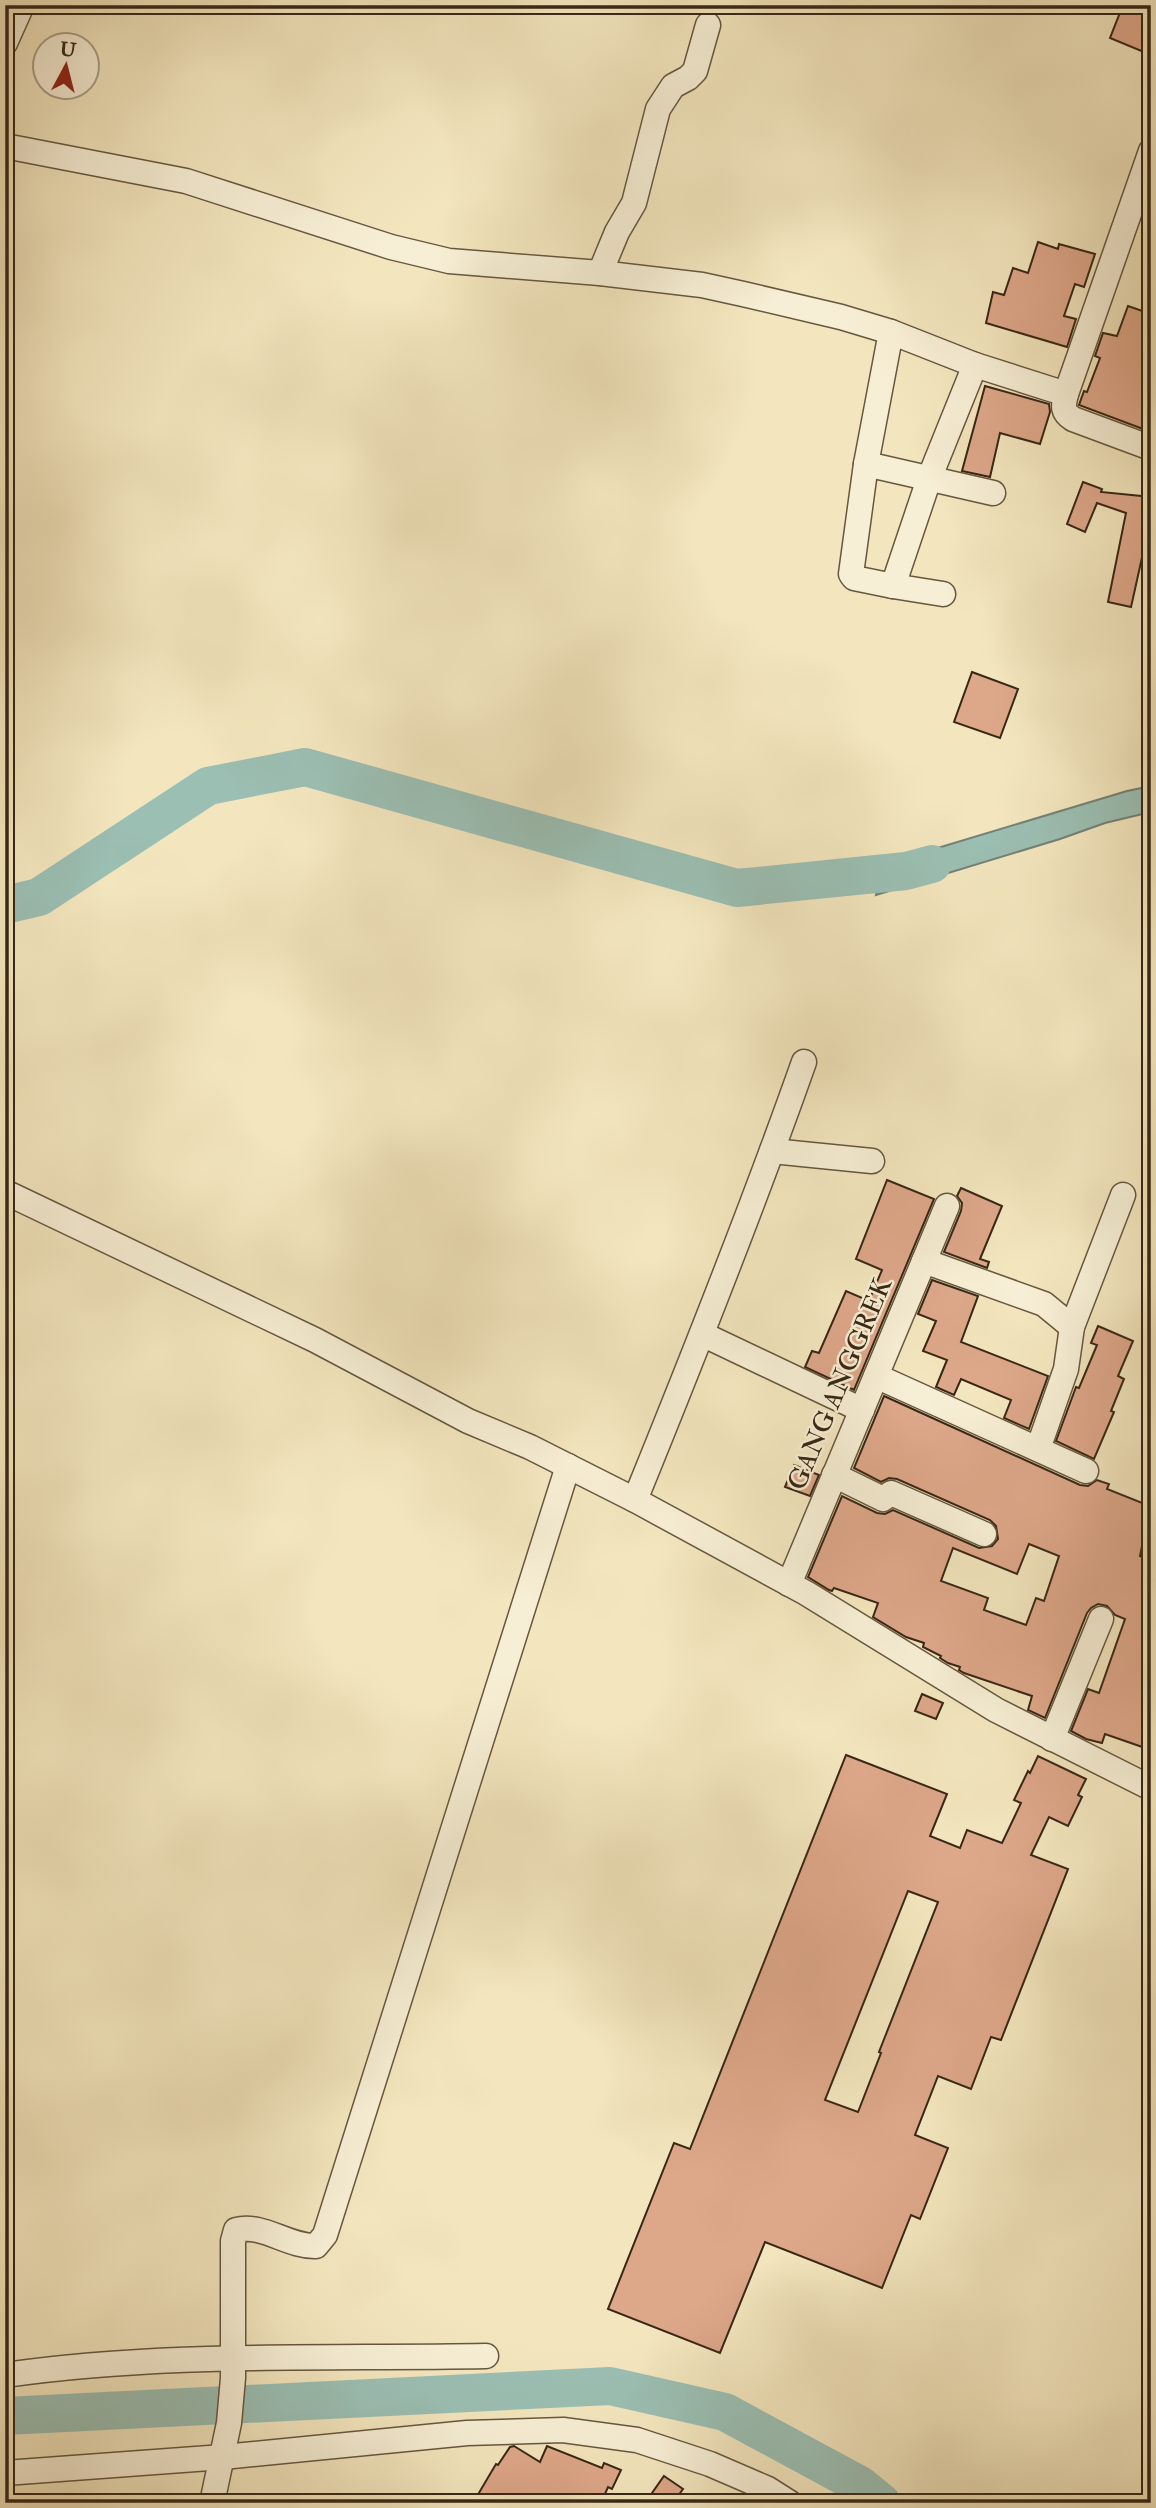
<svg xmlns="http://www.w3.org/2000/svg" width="1156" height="2508" font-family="'IM FELL Double Pica',serif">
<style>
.water{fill:#9bbfb3;stroke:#738274;stroke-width:2}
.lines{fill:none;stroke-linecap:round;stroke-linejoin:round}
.river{stroke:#9bbfb3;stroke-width:38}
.building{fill:#dda789;stroke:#382715;stroke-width:2;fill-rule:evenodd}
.minor-casing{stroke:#67573f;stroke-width:27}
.minor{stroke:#f7efd5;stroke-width:24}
.labels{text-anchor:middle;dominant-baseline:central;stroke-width:5;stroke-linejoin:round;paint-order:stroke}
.street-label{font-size:26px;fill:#382715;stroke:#f7efd5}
</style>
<rect width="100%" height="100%" fill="#f3e6be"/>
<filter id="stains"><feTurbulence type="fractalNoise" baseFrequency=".00286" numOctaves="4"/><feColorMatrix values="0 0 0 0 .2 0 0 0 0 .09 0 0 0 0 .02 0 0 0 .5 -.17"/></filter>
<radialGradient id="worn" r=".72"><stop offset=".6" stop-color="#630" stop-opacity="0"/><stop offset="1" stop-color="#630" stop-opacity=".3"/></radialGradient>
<path class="water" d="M1151,786V812L1105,823L1060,839L876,895L883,869L921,853L1127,791Z"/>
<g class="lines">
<g class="river">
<path d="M5,905L39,897L208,786L305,767L737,888L906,871L932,864"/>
<path d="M5,2416L610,2386L725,2412L860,2485L882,2503"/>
</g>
</g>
<g class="building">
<path d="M1123,5H1151V55L1110,38Z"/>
<path d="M1038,242L1058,249L1059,244L1095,254L1084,287L1075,284L1064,316L1076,319L1067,347L986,323L993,292L1004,295L1013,268L1028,273Z"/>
<path d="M1128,306L1151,314V432L1079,405L1084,391L1087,392L1100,358L1095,356L1103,333L1117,336Z"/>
<path d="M985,386L1049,404L1050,412L1040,444L1000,433L990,477L962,471Z"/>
<path d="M1083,482L1102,489L1101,492L1151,497L1149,526L1131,607L1108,602L1126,513L1097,503L1085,532L1067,524Z"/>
<path d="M972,672L1018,689L1000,738L954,722Z"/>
<path d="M887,1180L934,1199L854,1390L805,1367L812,1351L819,1353L846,1291L869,1301L882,1270L856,1259Z"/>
<path d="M961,1188L1002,1206L980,1259L989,1262L987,1268L944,1252L961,1211L962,1203L957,1196Z"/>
<path d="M932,1280L978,1296L961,1342L1048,1376L1029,1429L1004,1418L1011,1400L961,1379L954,1395L936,1387L947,1360L923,1351L936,1321L918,1314Z"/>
<path d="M1098,1326L1133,1341L1118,1376L1124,1379L1111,1411L1114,1412L1094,1459L1056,1441L1076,1387L1079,1388L1097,1345L1091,1343Z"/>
<path d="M884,1396L1080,1485L1088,1486L1097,1480L1109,1484L1107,1489L1150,1506L1140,1556L1151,1560V1750L1105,1734L1102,1743L1086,1739L1071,1731L1088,1689L1099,1693L1125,1619L1115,1615L1107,1606L1098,1604L1091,1608L1087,1613L1045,1718L1028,1710L1032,1696L964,1673L959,1670L960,1667L948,1663L940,1658L941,1656L923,1647L924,1643L906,1637L873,1617L878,1603L834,1588L832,1591L829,1590L808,1577L842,1496L877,1513L885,1514L893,1510L979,1548L992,1546L998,1539L996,1526L990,1520L897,1479L889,1478L881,1482L854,1468ZM1029,1544L1059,1556L1044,1601L1036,1598L1026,1625L984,1610L988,1598L941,1581L953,1548L1017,1574Z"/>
<path d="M794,1465L819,1475L810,1496L785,1487Z"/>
<path d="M922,1694L943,1703L936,1719L915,1711Z"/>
<path d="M846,1755L947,1794L930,1836L960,1848L967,1830L1002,1843L1021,1803L1014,1800L1028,1771L1030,1773L1038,1756L1086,1779L1078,1795L1082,1797L1068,1826L1049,1817L1031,1855L1068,1869L1001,2040L991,2037L971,2089L938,2076L915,2135L948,2148L920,2219L911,2215L882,2288L765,2242L720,2353L608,2309L674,2143L690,2149ZM908,1891L938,1902L879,2052L881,2053L858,2112L825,2100Z"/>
<path d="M514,2446L540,2462L547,2446L602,2468L604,2463L621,2470L612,2489L608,2487L601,2503H473L496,2464L498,2465L510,2447Z"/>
<path d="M664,2476L683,2489L673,2503H645Z"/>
</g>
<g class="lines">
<g class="minor-casing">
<g id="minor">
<path d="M5,43L22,5"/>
<path d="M5,146L186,181L391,247L449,261L600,273L702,285L743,294L841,317L891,332L975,365L1066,394C1063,406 1062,412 1073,419L1151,448"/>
<path d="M600,273L617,232L634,203L658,109L673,86L688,78L695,71L708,25"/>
<path d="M1066,394L1151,151"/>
<path d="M866,464L891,332"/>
<path d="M893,586L854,578L851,574L866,464L993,493"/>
<path d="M943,594L893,586L929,479L975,365"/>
<path d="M772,1151L872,1161"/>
<path d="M5,1192L315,1340L468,1421L530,1447L635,1500L806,1593L996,1710L1151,1788"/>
<path d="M924,1261L1044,1304L1072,1327"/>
<path d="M702,1334L862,1410"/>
<path d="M876,1376L1086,1471"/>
<path d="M1038,1449L1066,1369L1072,1327L1123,1195"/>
<path d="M834,1475L883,1499L891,1493L984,1534"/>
<path d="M635,1500C694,1355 752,1209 804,1062"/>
<path d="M789,1584L947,1206"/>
<path d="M1052,1739L1101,1619"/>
<path d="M5,2375C164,2352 326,2359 486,2356"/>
<path d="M5,2473L223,2457L467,2433L563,2430L637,2440L710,2464L768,2489L790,2503"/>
<path d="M212,2503L229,2423L233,2378V2241L236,2230C263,2223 288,2247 316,2246L325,2235L568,1466"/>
</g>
</g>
<use href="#minor" class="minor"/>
</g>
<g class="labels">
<g class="street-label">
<text transform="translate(840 1384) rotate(-67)">GANG ANGGREK</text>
</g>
</g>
<rect width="1156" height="2508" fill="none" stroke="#f3e6be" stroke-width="28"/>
<rect x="7" y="7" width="1142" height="2494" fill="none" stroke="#382715" stroke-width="3.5"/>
<rect x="14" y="14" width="1128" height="2480" fill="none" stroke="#382715" stroke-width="2"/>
<g transform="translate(66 66) rotate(7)"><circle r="33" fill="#f7efd5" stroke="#ab9f88" stroke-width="2"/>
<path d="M0-5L12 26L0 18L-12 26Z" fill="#8f2418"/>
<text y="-10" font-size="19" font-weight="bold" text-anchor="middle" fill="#382715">U</text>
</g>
<rect width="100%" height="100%" filter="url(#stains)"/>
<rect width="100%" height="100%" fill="url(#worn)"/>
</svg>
